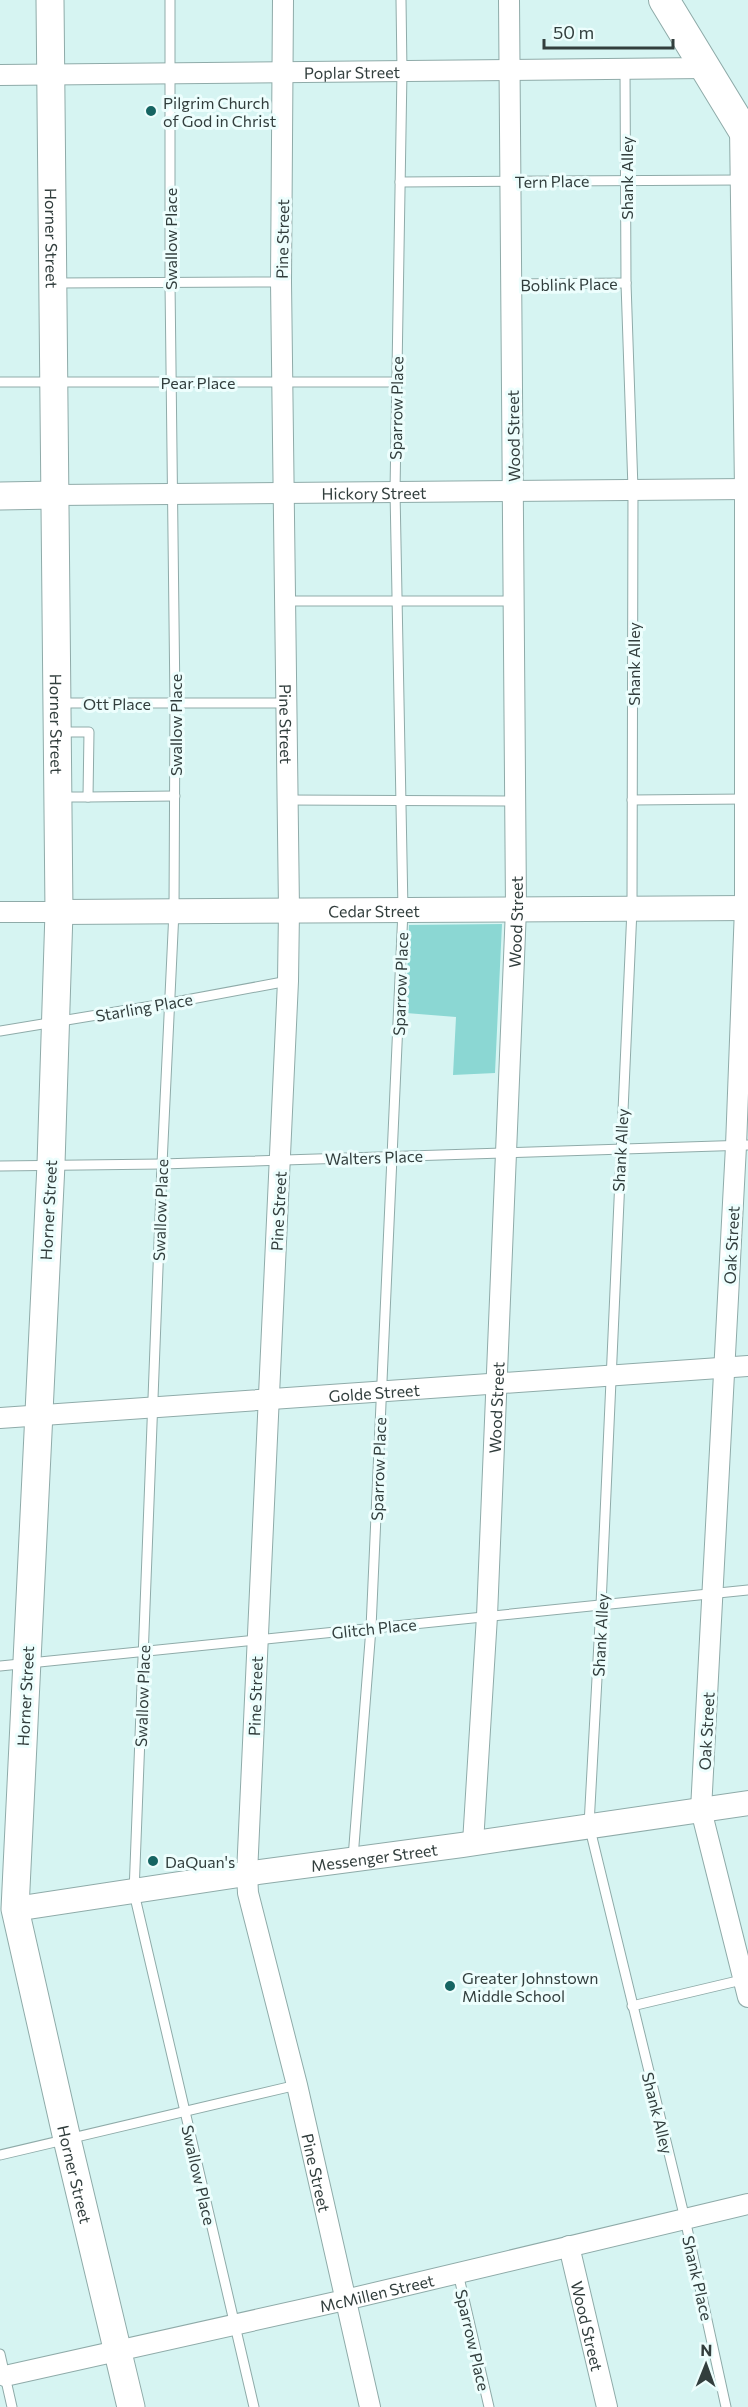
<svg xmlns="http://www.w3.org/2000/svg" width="748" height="2407" font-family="Commissioner,sans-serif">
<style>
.green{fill:#8bd7d3}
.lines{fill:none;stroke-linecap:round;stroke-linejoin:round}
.service-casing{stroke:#8faba9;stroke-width:11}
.minor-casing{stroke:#8faba9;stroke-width:22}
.tertiary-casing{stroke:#8faba9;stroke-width:26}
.secondary-casing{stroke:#8faba9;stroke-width:29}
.primary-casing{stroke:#8faba9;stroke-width:32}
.service{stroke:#fff;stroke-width:9}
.minor{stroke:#fff;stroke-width:20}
.tertiary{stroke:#fff;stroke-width:24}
.secondary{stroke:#fff;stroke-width:27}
.primary{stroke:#fff;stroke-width:30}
.poi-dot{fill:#156462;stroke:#edfefd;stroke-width:2}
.labels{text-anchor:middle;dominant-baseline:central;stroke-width:6;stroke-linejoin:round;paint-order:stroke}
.street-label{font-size:16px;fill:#323e3d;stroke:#edfefd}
.poi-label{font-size:16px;fill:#323e3d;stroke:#edfefd;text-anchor:start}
</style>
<rect width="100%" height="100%" fill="#d6f4f2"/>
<path class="green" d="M502,924L495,1073L453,1075L456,1017L406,1013L409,925Z"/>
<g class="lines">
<g class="service-casing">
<g id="service">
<path d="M170,0V283L175,703L174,911L162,1164L134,1893L254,2407"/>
<path d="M625,69L626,283L633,489L632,909L601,1605L589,1825L685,2219L726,2407"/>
<path d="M400,182L740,180"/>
<path d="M56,283L281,282"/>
<path d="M511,284L626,283"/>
<path d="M0,382H397"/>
<path d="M285,601H514"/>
<path d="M59,703H285"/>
<path d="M59,797H88L89,732H60"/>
<path d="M88,797L175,796"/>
<path d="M287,800L515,801"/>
<path d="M632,800L746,799"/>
<path d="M0,1031L170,1003L288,981"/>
<path d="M0,1166L162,1164L748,1145"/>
<path d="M0,1666L748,1590"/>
<path d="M353,1858L371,1628L403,910L395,491L402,71L401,0"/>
<path d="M632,2006L746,1979"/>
<path d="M0,2155L297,2085"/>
<path d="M458,2273L489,2407"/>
<path d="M0,2354L12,2407"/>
</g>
</g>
<g class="minor-casing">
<g id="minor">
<path id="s1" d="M283,0L281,282L289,910L288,981L247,1874L248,1893L297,2085L370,2407"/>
<path id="s2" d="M0,75L705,68"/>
<path d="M740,128L745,489V908L736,1146L701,1810L748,1997"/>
<path id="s3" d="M56,495L748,489"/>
<path d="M0,912H59"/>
<path id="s4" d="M0,1418L748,1366"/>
<path id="s5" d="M473,1843L487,1616L516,909L509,0"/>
<path id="s6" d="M569,2246L607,2407"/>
<path id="s7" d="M5,2376L345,2300L748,2204"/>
</g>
</g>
<g class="tertiary-casing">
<g id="tertiary">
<path id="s8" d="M59,912L748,908"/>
<path id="s9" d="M15,1909L259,1872L462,1845L748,1803"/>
</g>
</g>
<g class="secondary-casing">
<g id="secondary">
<path id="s10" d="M50,0L59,912L51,1164L15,1909L67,2139L131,2407"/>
<path d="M0,496L56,495"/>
</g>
</g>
<g class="primary-casing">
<path id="primary" d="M664,0L748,138"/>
</g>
<use href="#service" class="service"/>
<use href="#minor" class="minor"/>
<use href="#tertiary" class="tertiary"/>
<use href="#secondary" class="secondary"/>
<use href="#primary" class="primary"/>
</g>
<g class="poi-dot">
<circle cx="151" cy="111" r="6"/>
<circle cx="153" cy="1861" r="6"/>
<circle cx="450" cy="1986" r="6"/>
</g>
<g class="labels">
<g class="street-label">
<text stroke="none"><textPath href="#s2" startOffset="352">Poplar Street</textPath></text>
<text transform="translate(626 178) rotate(-90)">Shank Alley</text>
<text transform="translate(552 181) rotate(-1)">Tern Place</text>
<text stroke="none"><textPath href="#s10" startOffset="238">Horner Street</textPath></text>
<text transform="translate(170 239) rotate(-90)">Swallow Place</text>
<text transform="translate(282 239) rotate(-89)">Pine Street</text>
<text transform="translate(569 284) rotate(-1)">Boblink Place</text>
<text x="198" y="382">Pear Place</text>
<text transform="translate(396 408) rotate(-89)">Sparrow Place</text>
<text transform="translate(513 436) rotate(-91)">Wood Street</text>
<text stroke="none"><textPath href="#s3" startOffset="318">Hickory Street</textPath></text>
<text transform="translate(633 664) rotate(-90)">Shank Alley</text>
<text x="117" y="703">Ott Place</text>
<text stroke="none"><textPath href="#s10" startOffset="724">Horner Street</textPath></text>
<text transform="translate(175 725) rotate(-90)">Swallow Place</text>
<text stroke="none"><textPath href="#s1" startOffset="724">Pine Street</textPath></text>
<text stroke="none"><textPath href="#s8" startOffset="315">Cedar Street</textPath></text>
<text stroke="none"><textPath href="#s5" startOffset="922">Wood Street</textPath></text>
<text transform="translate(400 984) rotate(-88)">Sparrow Place</text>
<text transform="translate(144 1007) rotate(-10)">Starling Place</text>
<text transform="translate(620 1150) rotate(-87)">Shank Alley</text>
<text transform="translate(374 1157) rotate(-2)">Walters Place</text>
<text transform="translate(48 1210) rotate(-87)">Horner Street</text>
<text transform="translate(160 1210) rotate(-88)">Swallow Place</text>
<text transform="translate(278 1211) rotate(-87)">Pine Street</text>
<text transform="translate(731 1245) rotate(-87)">Oak Street</text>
<text stroke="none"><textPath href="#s4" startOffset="375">Golde Street</textPath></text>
<text stroke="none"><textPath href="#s5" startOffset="436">Wood Street</textPath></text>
<text transform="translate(378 1469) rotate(-88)">Sparrow Place</text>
<text transform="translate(374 1628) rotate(-6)">Glitch Place</text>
<text transform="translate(600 1635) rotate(-87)">Shank Alley</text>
<text transform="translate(25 1696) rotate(-87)">Horner Street</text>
<text transform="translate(142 1696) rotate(-88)">Swallow Place</text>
<text transform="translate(255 1696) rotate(-88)">Pine Street</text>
<text transform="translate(706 1731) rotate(-87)">Oak Street</text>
<text stroke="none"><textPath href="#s9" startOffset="363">Messenger Street</textPath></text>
<text transform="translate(658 2113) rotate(76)">Shank Alley</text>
<text stroke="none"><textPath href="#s1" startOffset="2182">Pine Street</textPath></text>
<text stroke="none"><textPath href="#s10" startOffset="2182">Horner Street</textPath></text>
<text transform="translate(199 2175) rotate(77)">Swallow Place</text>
<text transform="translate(698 2278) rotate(77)">Shank Place</text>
<text stroke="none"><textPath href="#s7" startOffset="381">McMillen Street</textPath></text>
<text stroke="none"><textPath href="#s6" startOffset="82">Wood Street</textPath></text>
<text transform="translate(473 2340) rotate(77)">Sparrow Place</text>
</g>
<g class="poi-label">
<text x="163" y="102">Pilgrim Church<tspan x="163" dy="18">of God in Christ</tspan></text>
<text x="165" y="1861">DaQuan's</text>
<text x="462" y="1977">Greater Johnstown<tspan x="462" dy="18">Middle School</tspan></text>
</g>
</g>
<g transform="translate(706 2365) rotate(1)" stroke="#edfefd" stroke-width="4.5" paint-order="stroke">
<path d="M0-4.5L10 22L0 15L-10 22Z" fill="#323e3d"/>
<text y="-9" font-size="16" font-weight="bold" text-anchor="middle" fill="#323e3d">N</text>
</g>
<path d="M544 39v9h129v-9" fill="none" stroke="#323e3d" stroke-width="3"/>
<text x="553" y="39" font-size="18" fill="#323e3d" stroke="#edfefd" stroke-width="4.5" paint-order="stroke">50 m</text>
</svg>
